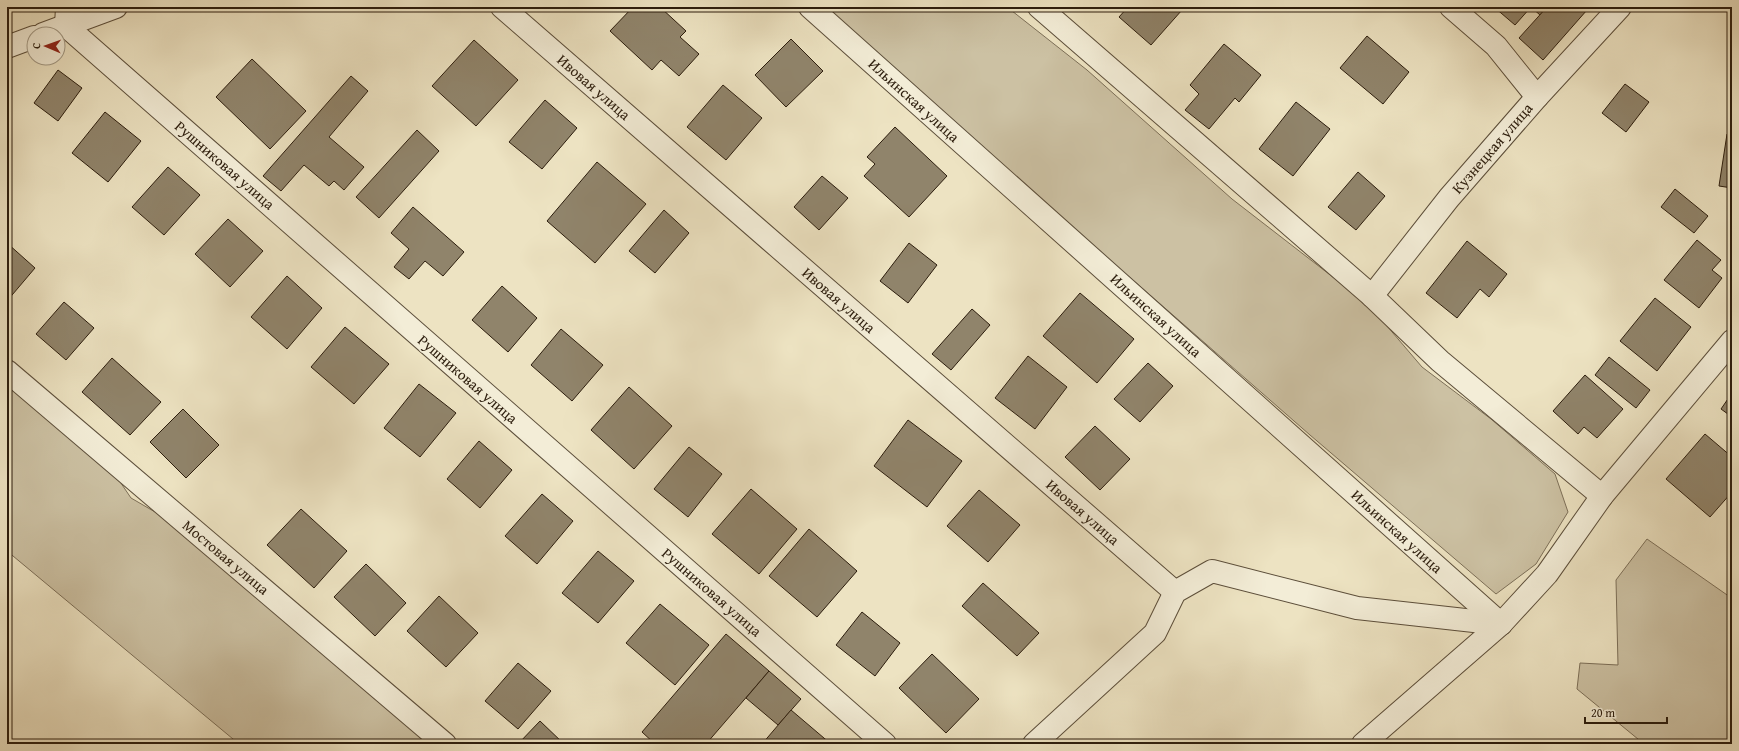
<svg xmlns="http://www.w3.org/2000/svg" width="1739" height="751" font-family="'Gentium Book Plus',serif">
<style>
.green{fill:#ccc1a3;stroke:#7c6f58}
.building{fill:#90846b;stroke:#2c1d0d}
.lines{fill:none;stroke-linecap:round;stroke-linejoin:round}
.minor-casing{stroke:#5c4e3a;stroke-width:24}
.minor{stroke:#f3edd7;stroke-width:22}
.labels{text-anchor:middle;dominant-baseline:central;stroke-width:3;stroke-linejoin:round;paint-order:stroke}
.street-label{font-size:15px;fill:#2c1d0d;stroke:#f3edd7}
</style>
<rect width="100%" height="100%" fill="#ede3c2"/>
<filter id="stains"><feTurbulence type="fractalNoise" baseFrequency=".005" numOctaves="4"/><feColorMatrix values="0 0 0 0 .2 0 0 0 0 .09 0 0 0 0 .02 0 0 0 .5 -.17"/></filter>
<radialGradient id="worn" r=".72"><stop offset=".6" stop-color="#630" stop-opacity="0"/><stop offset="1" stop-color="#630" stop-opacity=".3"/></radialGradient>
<g class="green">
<path d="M819,7H1007L1087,70L1232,199L1369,305L1422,367L1491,419L1555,474L1568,512L1536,564L1496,594L1310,435L1134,281L1026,191Z"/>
<path d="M7,375L106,461L131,498L186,530L438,744H239L7,551Z"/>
<path d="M1647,539L1730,597L1732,595V744H1644L1577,689L1580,663L1618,665L1616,580Z"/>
</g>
<g class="building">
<path d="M633,7H660L686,31L680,37L699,54L679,76L661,60L652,70L610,31Z"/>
<path d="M1128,7H1178L1182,10L1151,45L1119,17Z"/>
<path d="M1494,7H1547L1540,15L1531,7L1515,25Z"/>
<path d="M1547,7H1584L1587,10L1543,60L1519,38Z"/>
<path d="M1367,36L1409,72L1383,104L1340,68Z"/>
<path d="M791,39L823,71L786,107L755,75Z"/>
<path d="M474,40L518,80L476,126L432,86Z"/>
<path d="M1224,44L1261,75L1239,102L1235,98L1209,129L1185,110L1199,94L1190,85Z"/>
<path d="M252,59L306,111L270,149L216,97Z"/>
<path d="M58,70L82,88L58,121L34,103Z"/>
<path d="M351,76L368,91L329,137L364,167L344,190L334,181L329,186L304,165L281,191L263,176Z"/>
<path d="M1625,84L1649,102L1626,132L1602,113Z"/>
<path d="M723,85L762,118L726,160L687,127Z"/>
<path d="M545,100L577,128L542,169L509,142Z"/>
<path d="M1296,102L1330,129L1293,176L1259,149Z"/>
<path d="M105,112L141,141L108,182L72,153Z"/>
<path d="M895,127L947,176L909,217L864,176L875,164L867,157Z"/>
<path d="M417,130L439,151L379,218L356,197Z"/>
<path d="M1727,134L1732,135V188L1719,186Z"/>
<path d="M597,162L646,204L595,263L547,221Z"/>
<path d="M168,167L200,195L164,235L132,207Z"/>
<path d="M1358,172L1385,196L1356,230L1328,207Z"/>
<path d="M822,176L848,198L819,230L794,207Z"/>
<path d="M1675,189L1708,216L1694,233L1661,207Z"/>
<path d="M413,207L464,252L443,276L425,261L409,279L394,267L409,249L391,233Z"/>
<path d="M664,210L689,233L655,273L629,251Z"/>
<path d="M228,219L263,251L230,287L195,254Z"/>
<path d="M1697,240L1721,260L1712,270L1722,278L1699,308L1664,280Z"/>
<path d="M1467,241L1507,274L1489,297L1480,289L1457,318L1426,293Z"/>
<path d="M7,243L35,268L7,301Z"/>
<path d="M909,243L937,265L908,303L880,281Z"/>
<path d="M287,276L322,308L287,349L251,317Z"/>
<path d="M502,286L537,318L508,352L472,320Z"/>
<path d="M1080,293L1134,339L1097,383L1043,336Z"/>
<path d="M1655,298L1691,327L1657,371L1620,341Z"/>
<path d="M64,302L94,328L66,360L36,334Z"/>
<path d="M972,309L990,325L951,370L932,354Z"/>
<path d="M345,327L389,364L354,404L311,367Z"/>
<path d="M561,329L603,365L572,401L531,365Z"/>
<path d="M1028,356L1067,387L1035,429L995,398Z"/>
<path d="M1609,357L1650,390L1636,408L1595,375Z"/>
<path d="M112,358L161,402L130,435L82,392Z"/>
<path d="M1148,363L1173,386L1140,422L1114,399Z"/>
<path d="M1585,375L1623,409L1597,438L1584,427L1578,434L1553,411Z"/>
<path d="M419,384L456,413L420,457L384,428Z"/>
<path d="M629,387L672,426L634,469L591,430Z"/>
<path d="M1732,393V417L1721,409Z"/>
<path d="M183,409L219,445L186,478L150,442Z"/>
<path d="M908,420L962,461L927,507L874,466Z"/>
<path d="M1095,426L1130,459L1100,490L1065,457Z"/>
<path d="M1705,434L1732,457V492L1710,517L1666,479Z"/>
<path d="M479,441L512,470L480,508L447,479Z"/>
<path d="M689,447L722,474L688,517L654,489Z"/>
<path d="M751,489L797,529L759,574L712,534Z"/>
<path d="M979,490L1020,525L988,562L947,526Z"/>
<path d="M542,494L573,521L537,564L505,536Z"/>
<path d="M301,509L347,551L314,588L267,545Z"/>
<path d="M809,529L857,571L817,617L769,576Z"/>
<path d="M598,551L634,581L598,623L562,593Z"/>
<path d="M366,564L406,603L375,636L334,597Z"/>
<path d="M983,583L1039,633L1017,656L962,606Z"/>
<path d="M439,596L478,633L446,667L407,631Z"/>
<path d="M660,604L709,645L675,685L626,643Z"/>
<path d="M862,612L900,643L875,676L836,645Z"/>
<path d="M726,634L769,671L706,744H655L642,732Z"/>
<path d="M932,654L979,699L946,733L899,688Z"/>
<path d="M518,663L551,691L518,729L485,701Z"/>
<path d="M769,671L801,699L778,725L746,698Z"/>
<path d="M791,710L831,744H762Z"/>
<path d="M540,721L564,744H518Z"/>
</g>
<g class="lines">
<g class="minor-casing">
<g id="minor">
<path d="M67,7L66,26L885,744"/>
<path d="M502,7L1175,592"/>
<path d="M810,7L1501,624"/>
<path d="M1039,7L1372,296L1440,361L1602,496"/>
<path d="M1451,7L1496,46L1537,97"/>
<path d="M43,34L116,7"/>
<path d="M7,47L34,37"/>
<path d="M1372,296L1449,198L1537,97L1620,7"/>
<path d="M7,371L445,744"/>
<path d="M1034,744L1155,633L1175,592L1212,571L1357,608L1501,624"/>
<path d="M1363,744L1501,624L1547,574L1602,496L1732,341"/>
</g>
</g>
<use href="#minor" class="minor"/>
</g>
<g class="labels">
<g class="street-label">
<text transform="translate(594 87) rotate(41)">Ивовая улица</text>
<text transform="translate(914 100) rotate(42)">Ильинская улица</text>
<text transform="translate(1492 148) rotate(-49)">Кузнецкая улица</text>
<text transform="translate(225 165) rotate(41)">Рушниковая улица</text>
<text transform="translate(839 300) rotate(41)">Ивовая улица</text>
<text transform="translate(1156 315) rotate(42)">Ильинская улица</text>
<text transform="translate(468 379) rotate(41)">Рушниковая улица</text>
<text transform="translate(1083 512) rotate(41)">Ивовая улица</text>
<text transform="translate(1397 531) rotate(42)">Ильинская улица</text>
<text transform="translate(226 557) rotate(40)">Мостовая улица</text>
<text transform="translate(712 592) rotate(41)">Рушниковая улица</text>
</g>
</g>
<rect width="1739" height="751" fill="none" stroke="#ede3c2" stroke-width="24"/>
<rect x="8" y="8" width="1723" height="735" fill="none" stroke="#2c1d0d" stroke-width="2"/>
<rect x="12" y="12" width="1715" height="727" fill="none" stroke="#2c1d0d"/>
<g transform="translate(46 46) rotate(272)"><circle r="19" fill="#f3edd7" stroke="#a39a86"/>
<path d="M0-3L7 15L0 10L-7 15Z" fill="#8f2418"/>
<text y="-6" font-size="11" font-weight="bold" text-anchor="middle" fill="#2c1d0d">С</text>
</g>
<path d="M1585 717v6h82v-6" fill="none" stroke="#2c1d0d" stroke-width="2"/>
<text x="1591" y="717" font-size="12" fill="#2c1d0d" stroke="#f3edd7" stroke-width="3" paint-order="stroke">20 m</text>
<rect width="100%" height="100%" filter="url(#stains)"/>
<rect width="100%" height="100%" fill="url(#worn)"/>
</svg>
